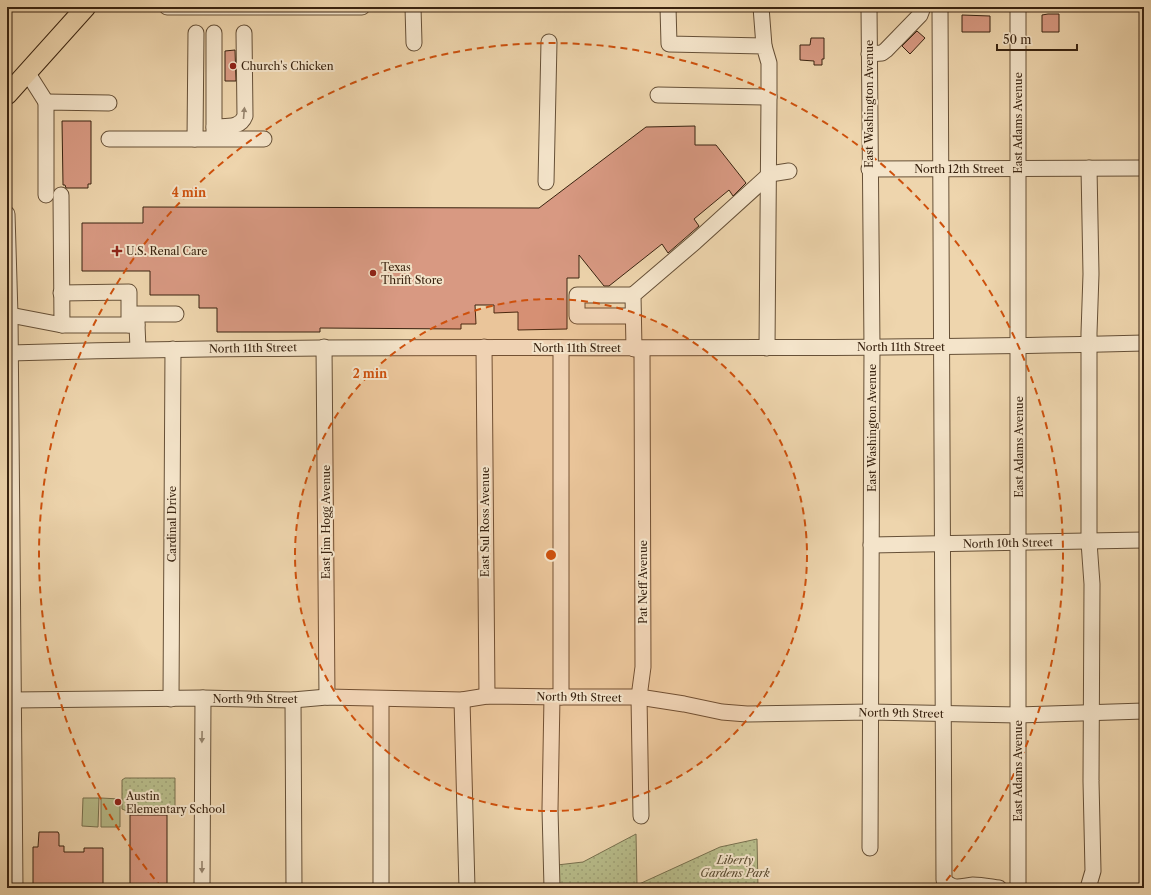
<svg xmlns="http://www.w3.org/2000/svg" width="1151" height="895" font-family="'Libre Caslon Text',serif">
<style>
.park{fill:url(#park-dots);stroke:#78704e}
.garden{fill:#b8bd8b;stroke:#78704e}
.building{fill:#d89982;stroke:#392310}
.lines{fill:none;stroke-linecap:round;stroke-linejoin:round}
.minor-casing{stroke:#665037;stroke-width:17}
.major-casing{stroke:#392310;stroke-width:21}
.minor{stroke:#f4e4ca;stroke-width:15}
.major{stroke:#eed5ad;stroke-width:19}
.oneway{fill:#96846d}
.ring{fill:none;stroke:#ce510d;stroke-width:2;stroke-dasharray:7 5}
.poi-dot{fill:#8f2418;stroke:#f4e4ca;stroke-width:1.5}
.labels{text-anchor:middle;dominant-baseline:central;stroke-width:4;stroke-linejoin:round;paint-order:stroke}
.poi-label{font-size:11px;fill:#392310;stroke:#f4e4ca;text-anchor:start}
.street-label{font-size:11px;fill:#392310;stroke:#f4e4ca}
.park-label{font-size:11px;font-style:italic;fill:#594a2f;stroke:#f4e4ca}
.centre{fill:#ce510d;stroke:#f4e4ca;stroke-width:2}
.ring-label{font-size:12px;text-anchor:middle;font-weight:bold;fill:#ce510d;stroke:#f4e4ca;stroke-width:4;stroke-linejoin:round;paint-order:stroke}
</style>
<defs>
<pattern id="park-dots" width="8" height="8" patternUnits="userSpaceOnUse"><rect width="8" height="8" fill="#b8bd8b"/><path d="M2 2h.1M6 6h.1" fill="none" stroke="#9fa277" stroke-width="1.8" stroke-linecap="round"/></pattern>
</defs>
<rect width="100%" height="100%" fill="#eed5ad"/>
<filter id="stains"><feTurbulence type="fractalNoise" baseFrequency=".005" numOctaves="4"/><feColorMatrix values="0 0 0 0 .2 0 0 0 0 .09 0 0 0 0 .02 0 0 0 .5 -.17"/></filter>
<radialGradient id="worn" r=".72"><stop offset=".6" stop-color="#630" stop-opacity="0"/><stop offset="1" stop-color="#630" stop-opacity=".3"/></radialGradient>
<g class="park">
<path d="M125,778H175V807C169,807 161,805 155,807C146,810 133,815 122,809V780Z"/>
<path d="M636,834L637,885L720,847L757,839L758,888H557V865L583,862Z"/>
</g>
<g class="garden">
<path d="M83,798H99L98,827L82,826Z"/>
<path d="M101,798L120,799V827H101Z"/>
</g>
<g class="building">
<path d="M1048,14H1059V32H1042V15Z"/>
<path d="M962,15L990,16V32H962Z"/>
<path d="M917,31L925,38L910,54L902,46Z"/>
<path d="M811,38H824V59H822V65H814V61L800,60V45H810Z"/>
<path d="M235,50L236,81H225V51Z"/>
<path d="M62,121H91V184H88V188H66L65,185H63Z"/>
<path d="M695,126V145H716L746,183L733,196L729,190L694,219L699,226L668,253L662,244L609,286H604L579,255V278H567V329L518,330V312L494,313V305H475L476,324H461V329L320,328V332H217V308H199V295H150V271H82V223H143V207L539,208L646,127Z"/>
<path d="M130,815H167V884H164V888H130Z"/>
<path d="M39,832H58L59,834V846H64V852H84V848H103V888H33V847H38Z"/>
</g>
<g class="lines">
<g class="minor-casing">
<g id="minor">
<path d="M167,7H362"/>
<path d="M413,7L414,43"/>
<path d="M761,7L764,46"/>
<path d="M869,7L872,347L870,848"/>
<path d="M940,7L944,880C953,891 961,886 973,885C982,885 991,887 999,888"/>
<path d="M1018,7V888"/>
<path d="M869,54L882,53L886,50L920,15L923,7"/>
<path d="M27,72L46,102"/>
<path d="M658,95L769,97V63L764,46L669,44L668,7"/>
<path d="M214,127C226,126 240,129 245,116L244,33"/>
<path d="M214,136V33"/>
<path d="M109,139H264"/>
<path d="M195,139L196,33"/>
<path d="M869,169L1144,168"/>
<path d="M546,182L549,42"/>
<path d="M46,195V102L109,103"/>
<path d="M7,214L10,315L15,888"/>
<path d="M61,293L129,292V325"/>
<path d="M633,295H577V316H633"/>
<path d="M10,315L62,325L61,195"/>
<path d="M62,325H137L138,349"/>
<path d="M137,325V314H176"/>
<path d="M324,347L327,697"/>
<path d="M484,347L487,696"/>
<path d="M767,348L769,97"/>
<path d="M634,349L633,295L695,242L770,174L789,171"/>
<path d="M10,353C388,342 766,353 1144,343"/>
<path d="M871,545L1144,540"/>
<path d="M552,697L550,809L552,888"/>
<path d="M561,697V348"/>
<path d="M171,699L173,349"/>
<path d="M381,699V888"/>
<path d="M13,700L203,698L293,700L327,697L462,700L487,696L561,697H639L684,704L722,712L747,714L870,712L1018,715L1144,711"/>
<path d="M293,700L294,888"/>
<path d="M462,700L467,888"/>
<path d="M641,816L639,697L643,667L642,349"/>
<path d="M202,888L203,698"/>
<path d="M1088,888L1093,871L1091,781L1092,584L1089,542V333L1091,274L1089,168"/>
</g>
</g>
<g class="major-casing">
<path id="major" d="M7,95L86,7"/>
</g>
<use href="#minor" class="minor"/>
<use href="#major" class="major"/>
</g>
<defs><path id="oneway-solid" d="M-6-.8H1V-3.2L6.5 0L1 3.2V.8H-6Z"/></defs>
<g class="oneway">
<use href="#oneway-solid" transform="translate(244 113) rotate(-85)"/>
<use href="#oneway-solid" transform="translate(202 737) rotate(91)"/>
<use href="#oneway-solid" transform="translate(202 867) rotate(90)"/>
</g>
<circle cx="551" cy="555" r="256" fill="#ce510d" fill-opacity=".12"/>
<g class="ring">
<circle cx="551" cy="555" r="256"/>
<path d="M162 888A512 512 0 1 1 940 888"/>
</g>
<g class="poi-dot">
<circle cx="233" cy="66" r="4"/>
<path d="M115 245h4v4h4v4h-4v4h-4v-4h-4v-4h4z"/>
<circle cx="373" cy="273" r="4"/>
<circle cx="118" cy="802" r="4"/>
</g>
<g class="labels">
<g class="poi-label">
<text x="241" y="66">Church's Chicken</text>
<text x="126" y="251">U.S. Renal Care</text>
<text x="381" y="267">Texas<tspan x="381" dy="13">Thrift Store</tspan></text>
<text x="126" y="796">Austin<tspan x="126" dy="13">Elementary School</tspan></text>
</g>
<g class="street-label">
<text transform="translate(869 104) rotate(-90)">East Washington Avenue</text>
<text transform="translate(1018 123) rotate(-90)">East Adams Avenue</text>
<text x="959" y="169">North 12th Street</text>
<text x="901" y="347">North 11th Street</text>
<text transform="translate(253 348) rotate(-1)">North 11th Street</text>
<text x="577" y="348">North 11th Street</text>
<text transform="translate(872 428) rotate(-90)">East Washington Avenue</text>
<text transform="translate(1019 447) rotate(-90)">East Adams Avenue</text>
<text transform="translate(326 522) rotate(-90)">East Jim Hogg Avenue</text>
<text transform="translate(485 522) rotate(-90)">East Sul Ross Avenue</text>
<text transform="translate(172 524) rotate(-90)">Cardinal Drive</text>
<text transform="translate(1008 543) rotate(-1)">North 10th Street</text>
<text transform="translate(643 582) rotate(-90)">Pat Neff Avenue</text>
<text transform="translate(579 697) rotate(1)">North 9th Street</text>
<text x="255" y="699">North 9th Street</text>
<text transform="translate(901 713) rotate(1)">North 9th Street</text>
<text transform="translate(1018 771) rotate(-90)">East Adams Avenue</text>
</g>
<g class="park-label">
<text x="735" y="860">Liberty<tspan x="735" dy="13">Gardens Park</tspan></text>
</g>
</g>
<circle cx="551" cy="555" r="6" class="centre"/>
<g class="ring-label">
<text x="189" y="197">4 min</text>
<text x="370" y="378">2 min</text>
</g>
<rect width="1151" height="895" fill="none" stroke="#eed5ad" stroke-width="24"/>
<rect x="8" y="8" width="1135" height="879" fill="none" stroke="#392310" stroke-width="2"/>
<rect x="12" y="12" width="1127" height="871" fill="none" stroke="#392310"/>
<path d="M997 44v6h80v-6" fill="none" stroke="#392310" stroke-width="2"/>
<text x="1003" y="44" font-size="12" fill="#392310" stroke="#f4e4ca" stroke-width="3" paint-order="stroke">50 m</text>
<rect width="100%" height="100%" filter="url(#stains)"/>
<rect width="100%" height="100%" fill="url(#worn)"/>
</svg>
